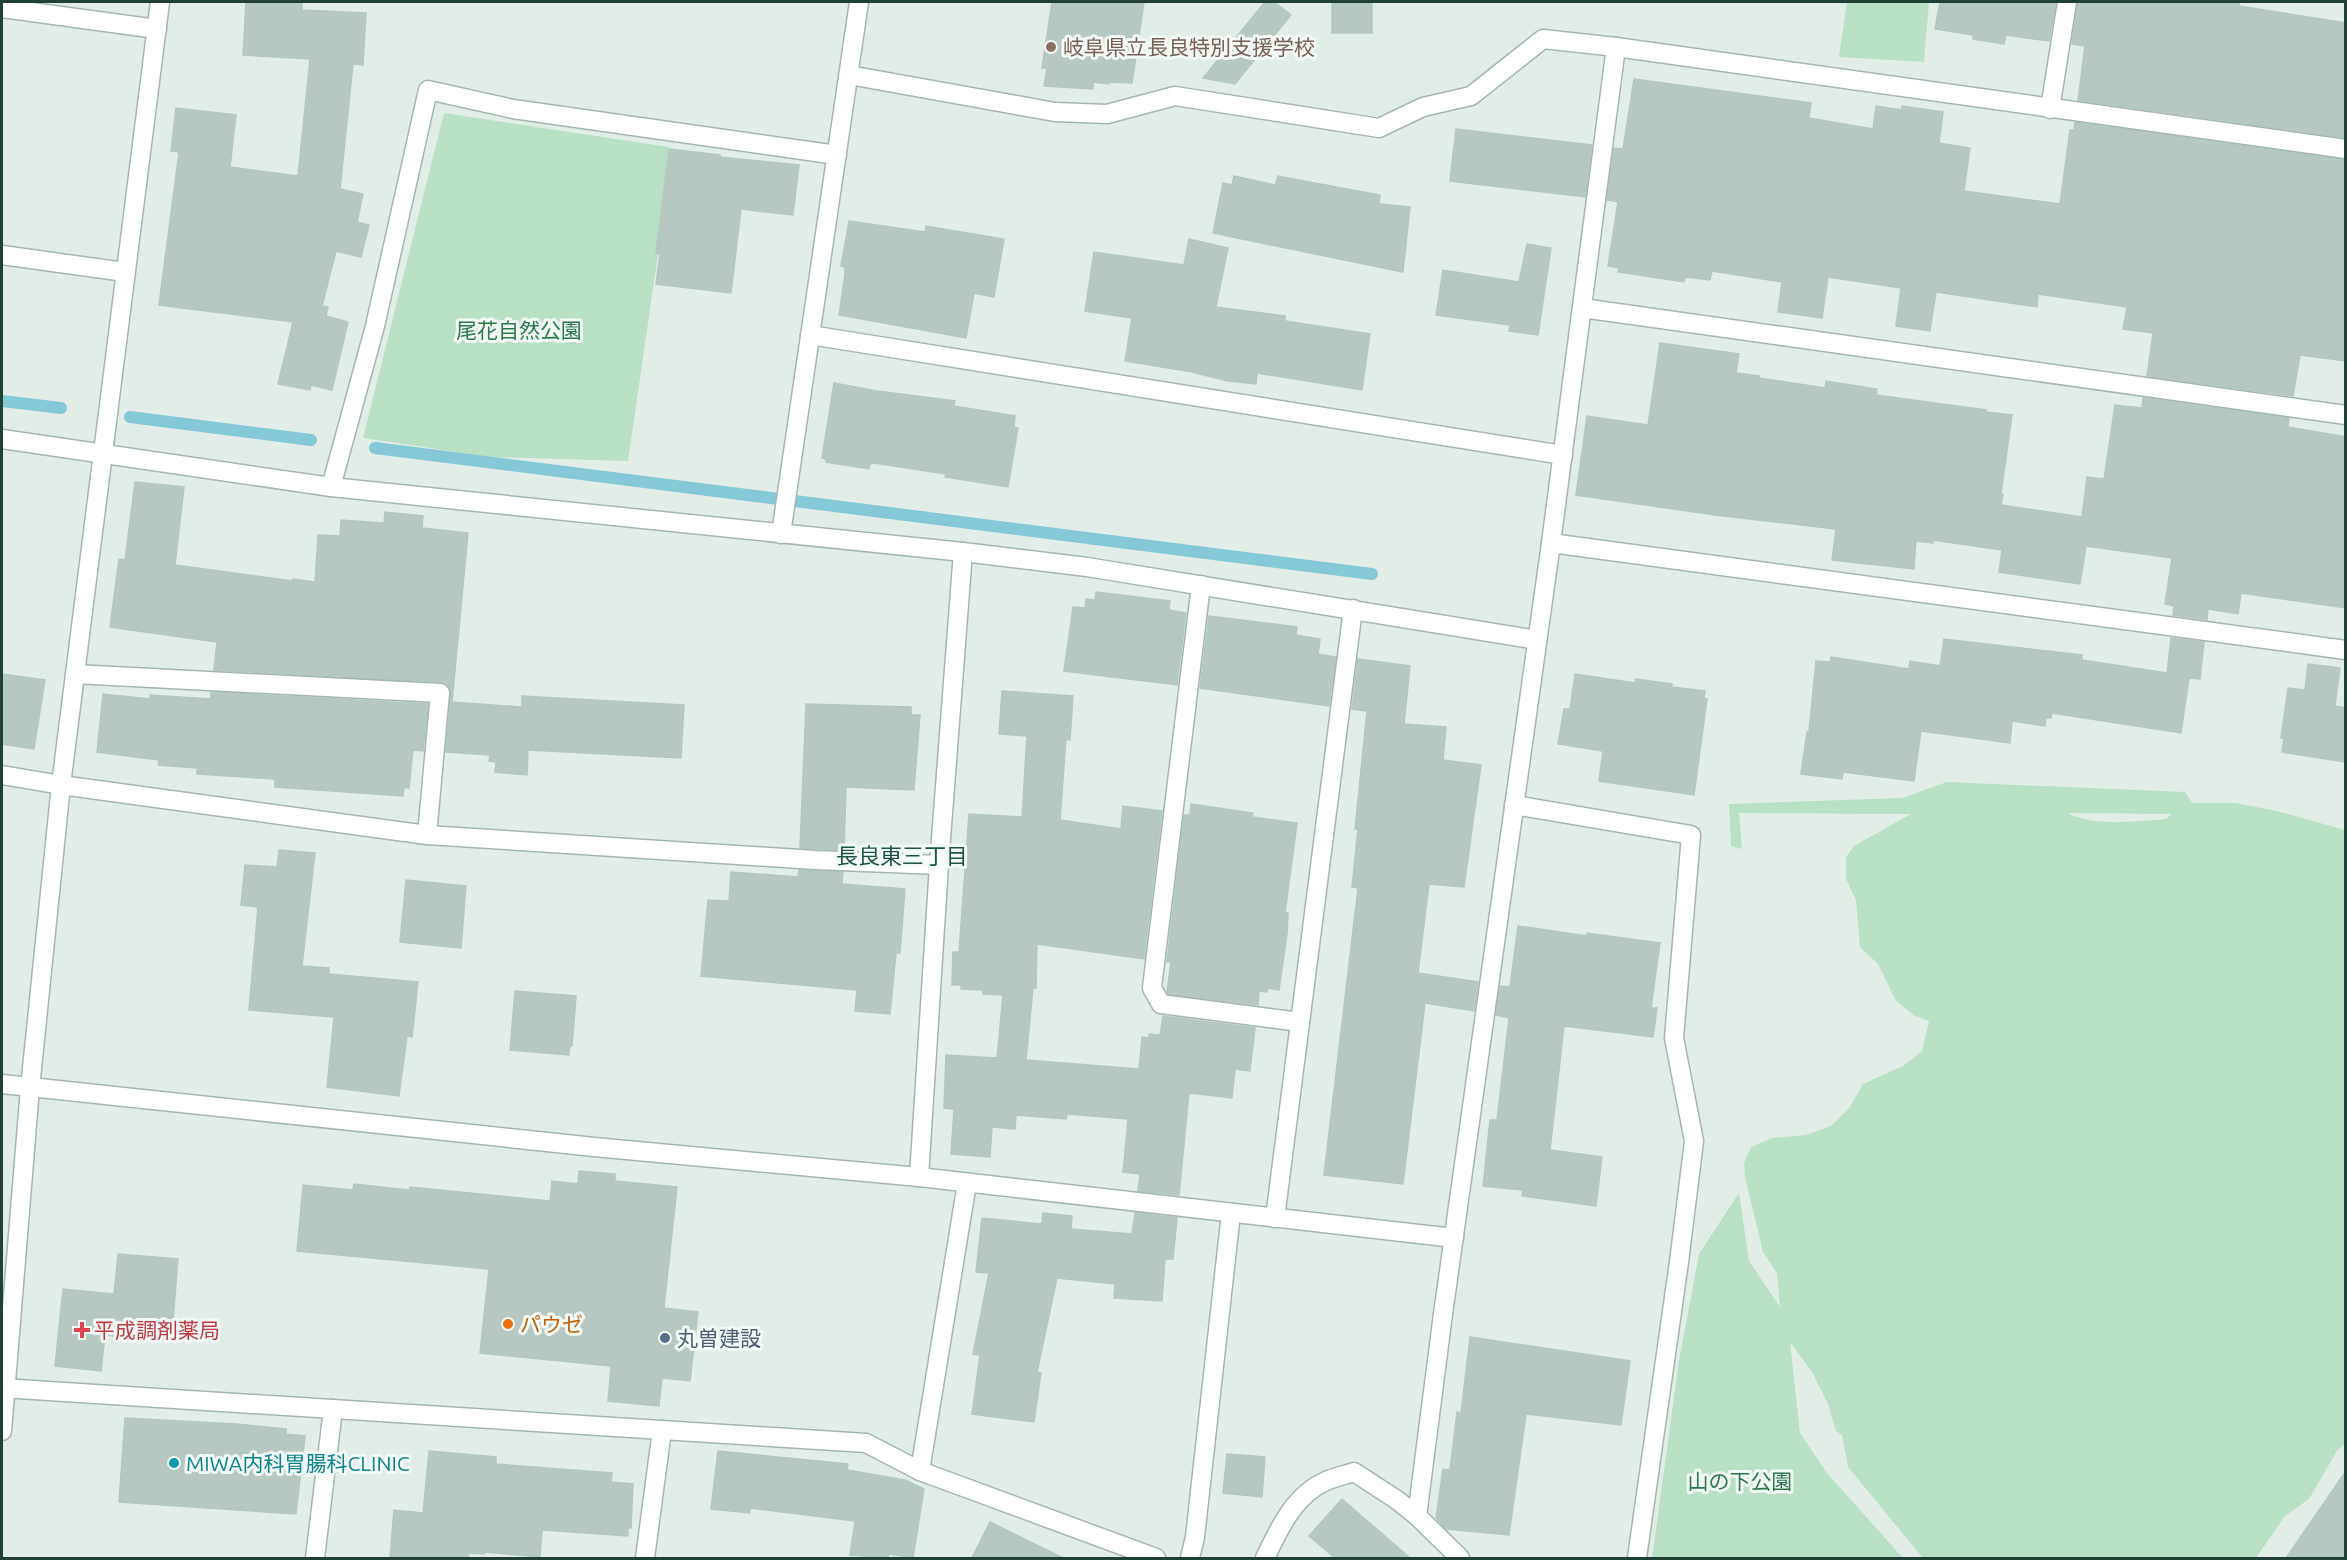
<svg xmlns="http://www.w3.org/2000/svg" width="2347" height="1560" font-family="Ubuntu,'Noto Sans JP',sans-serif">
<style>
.green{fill:#b9e0c4;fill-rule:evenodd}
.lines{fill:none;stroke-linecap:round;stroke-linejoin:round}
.stream{stroke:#86c9d6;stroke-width:12}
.building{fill:#b7c8c2;stroke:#b4c8c0;stroke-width:1.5}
.minor-casing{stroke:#a4b6b0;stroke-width:21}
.tertiary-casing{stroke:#a4b6b0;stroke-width:21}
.minor{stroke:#fff;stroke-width:18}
.tertiary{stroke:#fff;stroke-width:18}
.education-dot{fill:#8d6e63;stroke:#f3f9f6;stroke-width:2}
.food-dot{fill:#e8710a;stroke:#f3f9f6;stroke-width:2}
.health-dot{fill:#e0444e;stroke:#f3f9f6;stroke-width:2}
.service-dot{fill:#5c6f8a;stroke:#f3f9f6;stroke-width:2}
.culture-dot{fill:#0f9aa8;stroke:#f3f9f6;stroke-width:2}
.labels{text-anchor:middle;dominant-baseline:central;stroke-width:6;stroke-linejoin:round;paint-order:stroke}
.education-label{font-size:21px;fill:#785e54;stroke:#f3f9f6;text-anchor:start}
.park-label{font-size:21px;fill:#287a49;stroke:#f3f9f6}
.food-label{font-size:21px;fill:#c56008;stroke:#f3f9f6;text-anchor:start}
.health-label{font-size:21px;fill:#be3a42;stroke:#f3f9f6;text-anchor:start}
.service-label{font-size:21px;fill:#4e5e75;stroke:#f3f9f6;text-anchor:start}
.culture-label{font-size:21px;fill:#0d838f;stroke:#f3f9f6;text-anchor:start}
.neighbourhood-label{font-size:22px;fill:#1b5447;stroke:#f3f9f6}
</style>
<rect width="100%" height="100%" fill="#e2ede8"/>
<g class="green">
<path d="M1847,2H1929L1924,62L1839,57Z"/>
<path d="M444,113L669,147L665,206L628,461L491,457L363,438Z"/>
<path d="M1947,782L2185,792L2192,803H2236L2281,812L2345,830V1444L2338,1449L2309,1499L2285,1516L2256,1558H1923L1848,1467L1842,1435L1836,1431L1828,1404L1812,1372L1790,1342L1800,1433L1827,1473L1903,1558H1652L1679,1361L1699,1254L1739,1193L1749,1261L1780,1307L1777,1273L1763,1252L1745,1177L1744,1163L1751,1147L1772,1138L1806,1135L1831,1126L1850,1107L1863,1084L1903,1066L1922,1051L1929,1021L1915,1016L1896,1001L1878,964L1860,947L1856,900L1846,879V857L1854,846L1911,814L1739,813L1742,849L1731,846L1729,804L1902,798ZM2069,814L2070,813L2172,814L2166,819C2134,821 2100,827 2069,814Z"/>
</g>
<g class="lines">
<g class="stream">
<path d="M2,401L61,408"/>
<path d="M130,417L311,440"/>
<path d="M375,448L1372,574"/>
</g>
</g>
<g class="building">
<path d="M246,2L302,3V10L366,13L363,65L353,64L340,189L363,194L357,222L369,225L361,257L336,251L322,306L328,307L326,316L348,322L332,390L311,385L310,390L278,384L293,322L159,305L179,152L171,151L176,108L236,115L230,167L298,176L310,59L243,55Z"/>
<path d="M1052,2H1144L1132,83L1109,82V84L1093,82V89L1044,86L1047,68H1042Z"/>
<path d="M1265,2H1274L1291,15L1235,84L1203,78Z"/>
<rect x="1332" y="2" width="40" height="31"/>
<path d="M1940,2H2056L2049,41L2006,35L2004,44L1973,39V35L1935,29Z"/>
<path d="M2078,2H2239V6L2346,23V138L2078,100L2085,46L2072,44Z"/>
<path d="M1634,79L1811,103L1809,118L1873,129L1876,106L1902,110V106L1943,112L1939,143L1970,148L1964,191L2060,204L2070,130H2074L2075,122L2346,160V361L2300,355L2293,396L2147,376L2153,333L2123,329L2127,307L2038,294L2037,307L1936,292L1930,331L1896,326L1901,288L1828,277L1822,318L1778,312L1782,282L1712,271L1710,280L1685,277L1684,282L1618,272L1619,268L1608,266L1618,202L1607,200L1614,148L1623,149Z"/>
<path d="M1456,129L1592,145L1585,197L1450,181Z"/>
<path d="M669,149L720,155V157L799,165L793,215L741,209L731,293L656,284L660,254L656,253Z"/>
<path d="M1234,176L1275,185L1278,176L1380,195L1379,204L1410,207L1403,272L1213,233L1223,183L1232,185Z"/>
<path d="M849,221L925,232L926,226L1004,239L994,297L974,293L966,338L839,315L845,274V267L841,266Z"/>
<path d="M1189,239L1228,248L1216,307L1285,316V321L1370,334L1362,390L1257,373L1256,384L1228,381L1192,372L1125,361L1132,318L1085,311L1094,252L1184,265Z"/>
<path d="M1527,244L1551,248L1538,335L1509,331L1510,325L1436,315L1443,270L1519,282Z"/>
<path d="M1660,343L1739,354L1736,373L1759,376V378L1825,388L1826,381L1877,389L1876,395L1986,410V412L2012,415L2001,494L2003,495L2001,505L2082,517L2087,477L2104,479L2115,405L2142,408L2143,398L2289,418L2288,427L2346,437V608L2241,593L2238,614L2208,609L2207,620L2173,615L2174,606L2165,604L2172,558L2086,546L2080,584L1999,572L2002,550L1933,540V543L1916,541L1914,569L1832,560L1836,529L1715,515L1576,495L1587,416L1648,425Z"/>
<path d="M834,383L877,391L955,401L954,406L1015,416L1014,427L1018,428L1008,487L945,477L946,474L874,463L870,464L869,469L826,462V459L822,458Z"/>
<path d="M135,482L184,487L175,565L293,581V579L315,582L318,535L340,536L341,520L384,523L385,512L423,516L422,528L468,533L452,702L522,707V696L684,705L681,758L528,750L527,775L495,772L496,762L489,761L490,755L446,752L451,694L450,688L446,683L214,670L217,642L110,627L119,559L125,560Z"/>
<path d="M1096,592L1170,601L1169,610L1186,613L1177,685L1064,671L1073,607L1085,608L1086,599L1095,600Z"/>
<path d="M1209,616L1297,627L1296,635L1320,639L1318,654L1336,657L1329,706L1200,688Z"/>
<path d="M2171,638L2204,642L2200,679L2189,678L2181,733L2052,713L2051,718H2046L2045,726L2012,721L2010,743L1921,731L1914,781L1843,772L1842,779L1801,774L1807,732H1809L1816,661L1830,662L1831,657L1909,669L1910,661L1940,666L1944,639L2082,655V660L2167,673Z"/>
<path d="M1358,659L1410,666L1404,724L1446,727L1443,760L1481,765L1464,887L1429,884L1418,973L1478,982L1474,1011L1425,1003L1403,1184L1324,1175L1358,888L1352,887L1358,829H1355L1367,711L1352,709Z"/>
<path d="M2308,664L2340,668L2335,706L2346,708V762L2282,752L2284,738H2281L2288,688L2305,690Z"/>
<path d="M2,674L45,680L34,749L2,744Z"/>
<path d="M1575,674L1635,683L1636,679L1672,684V687L1705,691L1704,698L1707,699L1694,795L1599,781L1603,751L1558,744L1564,709H1570Z"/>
<path d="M1002,691L1073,696L1070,740L1066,739L1060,820L1121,829L1123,806L1162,811L1144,959L1037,944L1036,988H1033L1026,1060L1139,1069L1142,1037L1149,1038V1034L1160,1035L1163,1016L1255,1028L1250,1071L1235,1069L1232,1098L1189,1093L1179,1195L1138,1191L1140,1174L1123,1172L1128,1119L1067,1114L1066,1119L1016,1115L1015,1129L992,1127L990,1157L951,1154L954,1109L944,1108L946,1055L997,1058L1003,995L983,994V990L961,989V985H952L953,952H959L969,814L1022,817L1027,736L999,734Z"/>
<path d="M211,692L428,704L423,751L413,750L409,788L404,787L403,796L275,787V779L197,774V768L158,765L159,760L97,752L103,694L150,699V695L211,699Z"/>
<path d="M806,704L911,707V715H920L914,790L846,787L844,850L800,848Z"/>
<path d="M1191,804L1253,813L1252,817L1297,823L1285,913H1288L1287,934L1279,990L1268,988L1267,992L1259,991L1258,1005L1168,994L1167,991L1171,962H1167L1184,815H1190Z"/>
<path d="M279,850L315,853L302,966L329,968V974L418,982L412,1037L407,1036L399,1096L327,1087L334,1017L249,1010L258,907L241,905L245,865L277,867Z"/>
<path d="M799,870L843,872L842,884L905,889L900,953H896L890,1014L855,1011L857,990L701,976L708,900L729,901L731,872L798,877Z"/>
<path d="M406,880L466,886L461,948L400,942Z"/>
<path d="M1518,926L1587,936V933L1660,943L1651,1008H1657L1653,1037L1564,1026L1550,1150L1602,1157L1596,1206L1522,1196L1523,1190L1483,1186L1490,1120H1497L1509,1018L1496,1015L1500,986L1510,987Z"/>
<path d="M515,991L576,996L572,1046H570L569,1055L510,1050Z"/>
<path d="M579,1171L615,1174V1181L677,1187L664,1308L698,1312L690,1381L662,1378L659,1406L608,1401L611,1366L480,1353L489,1269L297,1251L303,1185L353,1190L354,1184L409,1190L410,1187L550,1201L552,1181L578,1184Z"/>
<path d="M1043,1213L1072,1216L1071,1229L1132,1234L1135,1213L1177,1218L1173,1259H1165L1162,1301L1114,1298L1115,1284L1057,1278L1037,1372L1041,1373L1034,1422L972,1414L980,1355L973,1354L989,1273L976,1272L982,1218L1042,1224Z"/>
<path d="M118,1254L178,1259L172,1333L153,1331L152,1339L105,1335L101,1371L55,1366L63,1289L114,1294Z"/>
<path d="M1470,1337L1630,1361L1621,1425L1526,1414L1509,1535L1446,1529L1436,1518L1443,1469L1450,1470L1457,1412L1461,1413Z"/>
<path d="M125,1418L237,1424L286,1429V1434L305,1436L296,1514L119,1502Z"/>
<path d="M429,1451L496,1457V1464L612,1473L611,1482L633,1484L631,1528H628V1536L542,1530L540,1557L484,1552V1554L469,1553L468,1558H390L394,1510L423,1513Z"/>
<path d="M718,1451L848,1464L847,1470L905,1480L924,1489L913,1558L889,1554L888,1558L850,1555L855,1521L750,1508V1513L711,1509Z"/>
<path d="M1227,1454L1265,1457L1262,1497L1223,1493Z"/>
<path d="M2346,1471V1558H2286Z"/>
<path d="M1342,1499L1410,1558H1335L1309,1536Z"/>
<path d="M990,1522L1063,1558H972Z"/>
</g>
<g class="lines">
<g class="minor-casing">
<g id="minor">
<path d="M2,8L157,29"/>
<path d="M849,75L1055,112L1107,114L1175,96L1379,128L1423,107L1471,96L1543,39L1616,47L2346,149"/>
<path d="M2050,109L2067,2"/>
<path d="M2,255L125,272"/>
<path d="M1582,308L2346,415"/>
<path d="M810,335L1563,455"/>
<path d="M2,439L331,487L963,552L1087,567L1537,640"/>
<path d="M331,487L375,326L428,90L513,109L837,155"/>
<path d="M781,534L859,2"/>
<path d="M1551,543L2346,650"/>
<path d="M1201,585L1152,988L1161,1004L1300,1022"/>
<path d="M75,674L440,693L427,835"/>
<path d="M1514,805L1691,835L1674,1038L1694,1141L1679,1262L1637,1558"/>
<path d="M2,1084L594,1147L919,1177L1454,1238"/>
<path d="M919,1177L939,865L963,552"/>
<path d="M1275,1218L1353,609"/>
<path d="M2,1388L866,1443L920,1471L1156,1558"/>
<path d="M2,1431L30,1088L61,785L427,835L815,860L939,865"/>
<path d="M920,1471L967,1183"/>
<path d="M1417,1516L1443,1314L1551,543L1616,47"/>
<path d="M315,1558L333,1409"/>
<path d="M645,1558L662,1430"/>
<path d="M1190,1558L1195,1537L1231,1213"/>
<path d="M1265,1558C1279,1529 1294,1495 1326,1481C1335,1477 1345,1475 1354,1472L1397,1500L1417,1516L1460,1558"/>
</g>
</g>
<g class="tertiary-casing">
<path id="tertiary" d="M2,775L61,785L160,2"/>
</g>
<use href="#minor" class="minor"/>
<use href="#tertiary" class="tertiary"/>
</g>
<circle class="education-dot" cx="1051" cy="47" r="6"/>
<circle class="food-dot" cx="508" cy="1324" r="6"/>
<path class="health-dot" d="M79 1321h6v6h6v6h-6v6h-6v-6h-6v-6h6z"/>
<circle class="service-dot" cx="665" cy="1338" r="6"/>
<circle class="culture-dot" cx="174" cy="1463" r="6"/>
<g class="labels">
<g class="education-label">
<text x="1063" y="47">岐阜県立長良特別支援学校</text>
</g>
<g class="park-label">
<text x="519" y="330">尾花自然公園</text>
<text x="1740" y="1481">山の下公園</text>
</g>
<g class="food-label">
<text x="520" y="1324">パウゼ</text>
</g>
<g class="health-label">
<text x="94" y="1330">平成調剤薬局</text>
</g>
<g class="service-label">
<text x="677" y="1338">丸曽建設</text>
</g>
<g class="culture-label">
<text x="186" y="1463">MIWA内科胃腸科CLINIC</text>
</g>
<g class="neighbourhood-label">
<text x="902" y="855">長良東三丁目</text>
</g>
</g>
<rect width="2347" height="1560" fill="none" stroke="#214038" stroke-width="6"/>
</svg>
